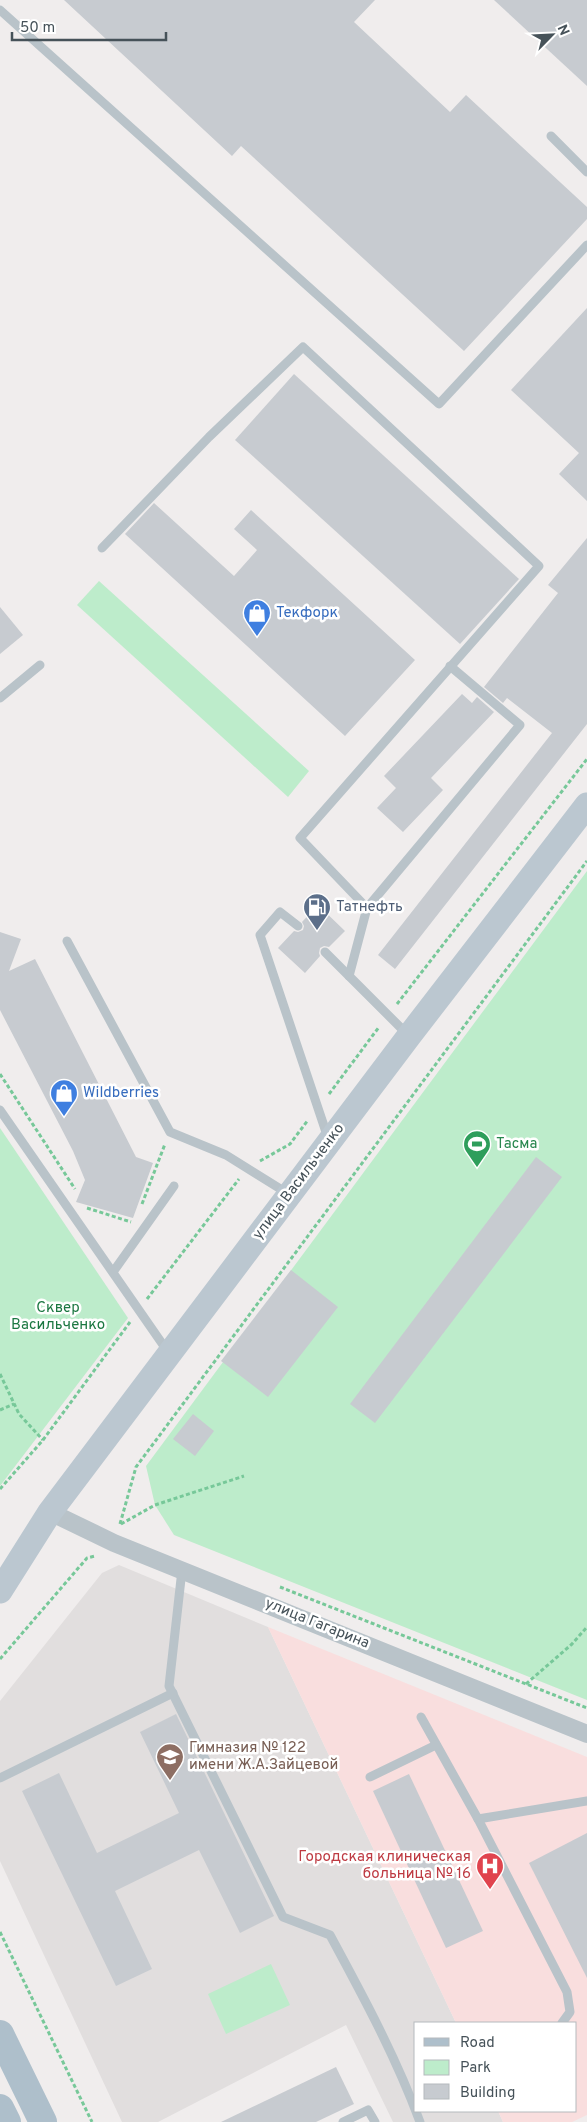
<svg xmlns="http://www.w3.org/2000/svg" width="587" height="2122" font-family="Overpass,sans-serif">
<style>
.education{fill:#e1dede}
.medical{fill:#f9dede}
.green{fill:#bdeccb}
.building{fill:#c7cbd0}
.lines{fill:none;stroke-linecap:round;stroke-linejoin:round}
.path{stroke:#77c899;stroke-width:3;stroke-dasharray:4 2.5;stroke-linecap:butt}
.lane{stroke:#b9c3c9;stroke-width:9}
.street{stroke:#b9c3c9;stroke-width:18}
.secondary{stroke:#bbc7d0;stroke-width:25}
.primary{stroke:#aebfcb;stroke-width:28}
.labels{text-anchor:middle;dominant-baseline:central;stroke-width:5;stroke-linejoin:round;paint-order:stroke}
.shop-label{font-size:15px;fill:#366cbe;stroke:#fff;text-anchor:start}
.service-label{font-size:15px;fill:#4e5e75;stroke:#fff;text-anchor:start}
.leisure-label{font-size:15px;fill:#27864d;stroke:#fff;text-anchor:start}
.street-label{font-size:15px;fill:#465259;stroke:#fff}
.park-label{font-size:15px;fill:#1b7741;stroke:#fff}
.education-label{font-size:15px;fill:#785e54;stroke:#fff;text-anchor:start}
.health-label{font-size:15px;fill:#be3a42;stroke:#fff;text-anchor:end}
</style>
<rect width="100%" height="100%" fill="#f0eded"/>
<path class="education" d="M119,1565L268,1627L456,2023H416V2111H498L503,2122H393L346,2025L158,2122H122L0,1861V1701L102,1573Z"/>
<path class="medical" d="M268,1627L587,1757V2115L572,2122H503L498,2111H576V2023H456Z"/>
<g class="green">
<path d="M99,581L309,771L288,797L77,605Z"/>
<path d="M587,871V1700L174,1535L155,1505L146,1466Z"/>
<path d="M0,1128L128,1318L0,1486Z"/>
<path d="M271,1964L290,2005L226,2034L208,1994Z"/>
</g>
<g class="building">
<path d="M64,0H375L354,22L450,112L466,95L587,207V219L464,351L241,146L232,156Z"/>
<path d="M494,0H587V86Z"/>
<path d="M587,308V501L559,474L579,453L511,390Z"/>
<path d="M294,374L519,579L460,644L235,440Z"/>
<path d="M154,503L234,576L257,550L234,529L251,510L415,660L345,736L125,534Z"/>
<path d="M587,538V724L395,969L378,955L552,733L507,698L503,703L484,687L558,593L548,585Z"/>
<path d="M0,607L23,635L0,654Z"/>
<path d="M462,694L472,703L477,697L494,712L431,778L443,790L403,832L377,808L396,788L384,776Z"/>
<path d="M318,905L345,931L329,947L324,946L320,948L319,953L320,956L305,973L278,948L294,931L298,932L303,930L304,926L302,922Z"/>
<path d="M0,932L21,939L9,971L35,959L136,1157L153,1163L133,1218L76,1202L85,1180L73,1151L0,1010Z"/>
<path d="M536,1157L562,1177L375,1423L350,1404Z"/>
<path d="M291,1270L338,1307L268,1397L221,1361Z"/>
<path d="M193,1414L214,1431L195,1456L173,1439Z"/>
<path d="M176,1714L274,1916L240,1933L199,1850L115,1891L152,1969L116,1986L22,1791L59,1773L97,1853L179,1813L140,1732Z"/>
<path d="M409,1774L483,1931L446,1948L373,1791Z"/>
<path d="M587,1833V1978L529,1863Z"/>
<path d="M336,2067L354,2104L316,2122H221Z"/>
</g>
<g class="lines">
<g class="path">
<path d="M397,1004L587,759"/>
<path d="M0,1074L75,1189"/>
<path d="M329,1094L379,1027"/>
<path d="M260,1161L290,1144L308,1120"/>
<path d="M142,1204L165,1144"/>
<path d="M87,1208L131,1222"/>
<path d="M147,1299L239,1179"/>
<path d="M0,1374L19,1414L43,1440"/>
<path d="M0,1410L14,1404"/>
<path d="M0,1489L43,1440L130,1322"/>
<path d="M120,1524L136,1467L587,861"/>
<path d="M121,1524L155,1505L244,1476"/>
<path d="M280,1587L587,1708"/>
<path d="M0,1659L87,1558L95,1556"/>
<path d="M526,1684L572,1644L587,1627"/>
<path d="M0,1932L92,2122"/>
</g>
<g class="lane">
<path d="M0,10L439,404L587,245"/>
<path d="M551,136L587,172"/>
<path d="M102,548L209,437L303,347L539,566L300,838L367,908L349,976L408,1035"/>
<path d="M0,698L40,665"/>
<path d="M367,908L520,725L450,666"/>
<path d="M298,926L280,912L260,935L328,1138"/>
<path d="M67,941L170,1132L226,1155L287,1193"/>
<path d="M325,952L349,976"/>
<path d="M0,1110L168,1352"/>
<path d="M113,1272L174,1186"/>
<path d="M182,1570L169,1686L283,1917L330,1935C363,1996 396,2057 420,2122"/>
<path d="M421,1717L478,1819L567,1992L570,2012L562,2023"/>
<path d="M370,1777L436,1745"/>
<path d="M0,1778L173,1693"/>
<path d="M478,1819L587,1801"/>
<path d="M343,2122L368,2110L375,2122"/>
</g>
<path class="street" d="M50,1512L114,1543L587,1734"/>
<path class="secondary" d="M0,1591L50,1512L409,1036L587,805"/>
<g class="primary">
<path d="M0,2034L43,2122"/>
<path d="M0,2108L7,2122"/>
</g>
</g>
<defs>
<g id="shop-pin" transform="scale(1.4375)"><path d="M0 17L-7.5 6A9.5 9.5 0 1 1 7.5 6Z" fill="#3f7fe0" stroke="#fff"/><path d="M-5-2.5h2.3a2.7 3.5 0 0 1 5.4 0H5L5.5 6h-11ZM-1.5-2.5h3a1.5 2.3 0 0 0-3 0Z" fill="#fff"/></g>
<g id="fuel-pin" transform="scale(1.4375)"><path d="M0 17L-7.5 6A9.5 9.5 0 1 1 7.5 6Z" fill="#5c6f8a" stroke="#fff"/><path d="M-5.5-6h7V0h2V4h1.3V-2.5L3-4.5l.8-.8L6-3V5H2.5V1h-1V6h-7ZM-4.2-4.7v3.2H.2V-4.7Z" fill="#fff"/></g>
<g id="stadium-pin" transform="scale(1.4375)"><path d="M0 17L-7.5 6A9.5 9.5 0 1 1 7.5 6Z" fill="#2e9e5b" stroke="#fff"/><path d="M0-5a6.5 5 0 1 0 0 10a6.5 5 0 1 0 0-10ZM-3.5-1.8h7v3.6h-7Z" fill="#fff"/></g>
<g id="school-pin" transform="scale(1.4375)"><path d="M0 17L-7.5 6A9.5 9.5 0 1 1 7.5 6Z" fill="#8d6e63" stroke="#fff"/><path d="M0-5L7-2L0 1L-7-2ZM-4 1L0 2.5L4 1V4Q0 6-4 4Z" fill="#fff"/></g>
<g id="hospital-pin" transform="scale(1.4375)"><path d="M0 17L-7.5 6A9.5 9.5 0 1 1 7.5 6Z" fill="#e0444e" stroke="#fff"/><path d="M-5-5h3v3.5h4V-5h3V5h-3V1.5h-4V5h-3Z" fill="#fff"/></g>
</defs>
<g fill-rule="evenodd">
<use href="#shop-pin" x="257" y="613"/>
<use href="#fuel-pin" x="317" y="907"/>
<use href="#shop-pin" x="64" y="1093"/>
<use href="#stadium-pin" x="477" y="1144"/>
<use href="#school-pin" x="170" y="1757"/>
<use href="#hospital-pin" x="490" y="1866"/>
</g>
<g class="labels">
<g class="shop-label">
<text x="276" y="613">Текфорк</text>
<text x="83" y="1093">Wildberries</text>
</g>
<g class="service-label">
<text x="336" y="907">Татнефть</text>
</g>
<g class="leisure-label">
<text x="496" y="1144">Тасма</text>
</g>
<g class="street-label">
<text transform="translate(299 1182) rotate(-53)">улица Васильченко</text>
<text transform="translate(317 1624) rotate(22)">улица Гагарина</text>
</g>
<g class="park-label">
<text x="58" y="1308">Сквер<tspan x="58" dy="17">Васильченко</tspan></text>
</g>
<g class="education-label">
<text x="189" y="1748">Гимназия № 122<tspan x="189" dy="17">имени Ж.А.Зайцевой</tspan></text>
</g>
<g class="health-label">
<text x="471" y="1857">Городская клиническая<tspan x="471" dy="17">больница № 16</tspan></text>
</g>
</g>
<rect x="414" y="2022" width="162" height="90" fill="#ffffff" stroke="#b5babd"/>
<rect x="424" y="2038" width="25" height="8" fill="#aebfcb" stroke="#b5babd"/>
<text x="460" y="2047" font-size="15" fill="#465259">Road</text>
<rect x="424" y="2060" width="25" height="15" fill="#bdeccb" stroke="#b5babd"/>
<text x="460" y="2072" font-size="15" fill="#465259">Park</text>
<rect x="424" y="2084" width="25" height="15" fill="#c7cbd0" stroke="#b5babd"/>
<text x="460" y="2097" font-size="15" fill="#465259">Building</text>
<g transform="translate(552 35) rotate(66)" stroke="#ffffff" stroke-width="4" paint-order="stroke">
<path d="M0-4L9 19L0 12L-9 19Z" fill="#465259"/>
<text y="-8" font-size="14" font-weight="bold" text-anchor="middle" fill="#465259">N</text>
</g>
<path d="M12 32v8h154v-8" fill="none" stroke="#465259" stroke-width="2.5"/>
<text x="20" y="32" font-size="15" fill="#465259" stroke="#ffffff" stroke-width="4" paint-order="stroke">50 m</text>
</svg>
